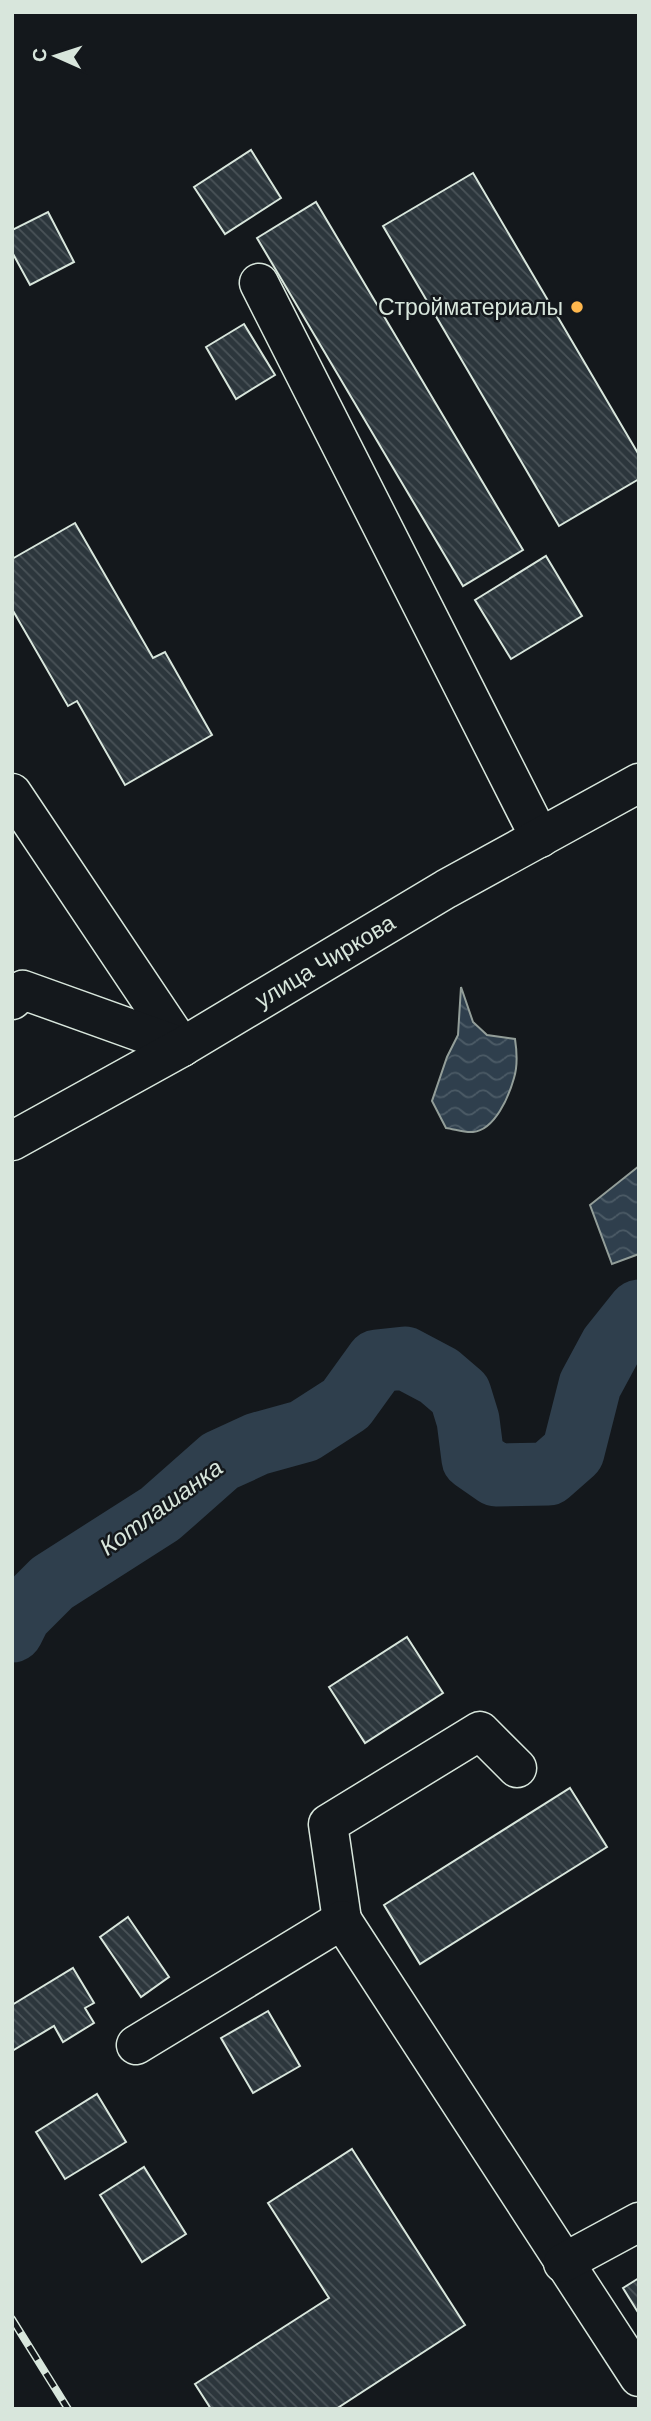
<svg xmlns="http://www.w3.org/2000/svg" width="651" height="2421" font-family="Arial,sans-serif">
<style>
.water{fill:url(#water-waves);stroke:#939e99;stroke-width:2}
.lines{fill:none;stroke-linecap:round;stroke-linejoin:round}
.river{stroke:#2f3f4d;stroke-width:63}
.building{fill:url(#building-back-hatch);stroke:#d8e6dc;stroke-width:2}
.minor-casing{stroke:#d8e6dc;stroke-width:41}
.major-casing{stroke:#d8e6dc;stroke-width:41}
.minor{stroke:#14181c;stroke-width:38}
.major{stroke:#14181c;stroke-width:38}
.rail-casing{stroke:#d8e6dc;stroke-width:8}
.rail{stroke:#14181c;stroke-width:5;stroke-dasharray:16;stroke-linecap:butt}
.poi-dot{fill:#ffb74d;stroke:#14181c;stroke-width:2.5}
.labels{text-anchor:middle;dominant-baseline:central;stroke-width:5;stroke-linejoin:round;paint-order:stroke}
.poi-label{font-size:23px;fill:#d8e6dc;stroke:#14181c;text-anchor:end}
.street-label{font-size:23px;fill:#d8e6dc;stroke:#14181c}
.water-label{font-size:24px;font-style:italic;fill:#d8e6dc;stroke:#14181c}
</style>
<defs>
<pattern id="water-waves" width="16" height="10" patternUnits="userSpaceOnUse" patternTransform="scale(1.75)"><rect width="16" height="10" fill="#2f3f4d"/><path d="M0 5q4-4 8 0t8 0" fill="none" stroke="#4c5b66"/></pattern>
<pattern id="building-back-hatch" width="6" height="6" patternUnits="userSpaceOnUse" patternTransform="scale(1.75)"><rect width="6" height="6" fill="#2c363c"/><path d="M-1 5l2 2M0 0l6 6M5-1l2 2" fill="none" stroke="#4a5358"/></pattern>
</defs>
<rect width="100%" height="100%" fill="#14181c"/>
<g class="water">
<path d="M461,987L473,1022L487,1035L515,1039C517,1052 518,1065 514,1078C509,1096 495,1130 473,1132C465,1133 454,1129 446,1128L432,1101L447,1057L458,1035Z"/>
<path d="M639,1166V1254L612,1264L590,1205Z"/>
</g>
<g class="lines">
<path class="river" d="M12,1631L20,1615L52,1583L160,1514L220,1461L257,1444L304,1431L346,1404L377,1361L405,1358L439,1376L460,1394L468,1420L473,1459L496,1475L548,1474L573,1452L590,1385L611,1346L639,1311"/>
</g>
<g class="building">
<path d="M251,150L281,198L225,234L194,187Z"/>
<path d="M473,173L639,455V479L559,526L383,226Z"/>
<path d="M316,202L523,550L463,586L257,238Z"/>
<path d="M48,212L74,262L30,285L12,252V230Z"/>
<path d="M244,324L275,375L236,399L206,347Z"/>
<path d="M75,523L153,658L165,652L212,735L125,785L77,701L68,706L12,609V559Z"/>
<path d="M546,556L582,616L511,659L475,600Z"/>
<path d="M407,1637L443,1693L365,1743L329,1687Z"/>
<path d="M570,1788L607,1847L420,1964L384,1905Z"/>
<path d="M128,1917L169,1977L141,1997L100,1937Z"/>
<path d="M73,1968L94,2003L85,2008L94,2023L63,2042L54,2026L12,2051V2005Z"/>
<path d="M268,2011L300,2066L253,2093L221,2038Z"/>
<path d="M97,2094L126,2142L65,2179L36,2132Z"/>
<path d="M352,2149L465,2325L336,2409H211L195,2384L329,2298L268,2203Z"/>
<path d="M144,2167L186,2234L142,2262L100,2195Z"/>
<path d="M639,2278V2314L623,2288Z"/>
</g>
<g class="lines">
<g class="minor-casing">
<g id="minor">
<path d="M259,283L540,838"/>
<path d="M12,793L182,1047"/>
<path d="M12,1000L23,990L182,1047"/>
<path d="M342,1920L328,1824L480,1731L517,1768"/>
<path d="M136,2045L342,1920L639,2377"/>
<path d="M563,2263L639,2222"/>
</g>
</g>
<g class="major-casing">
<path id="major" d="M12,1141L182,1047L446,889L639,783"/>
</g>
<use href="#minor" class="minor"/>
<use href="#major" class="major"/>
<g class="rail-casing">
<path id="rail" d="M12,2319L68,2409"/>
</g>
<use href="#rail" class="rail"/>
</g>
<circle class="poi-dot" cx="577" cy="307" r="7"/>
<g class="labels">
<g class="poi-label">
<text x="563" y="307">Стройматериалы</text>
</g>
<g class="street-label">
<text transform="translate(325 961) rotate(-31)">улица Чиркова</text>
</g>
<g class="water-label">
<text transform="translate(161 1507) rotate(-36)">Котлашанка</text>
</g>
</g>
<rect width="651" height="2421" fill="none" stroke="#d8e6dc" stroke-width="28"/>
<g transform="translate(56 56) rotate(273)" stroke="#14181c" stroke-width="5" paint-order="stroke">
<path d="M0-5L12 26L0 18L-12 26Z" fill="#d8e6dc"/>
<text y="-10" font-size="19" font-weight="bold" text-anchor="middle" fill="#d8e6dc">С</text>
</g>
</svg>
